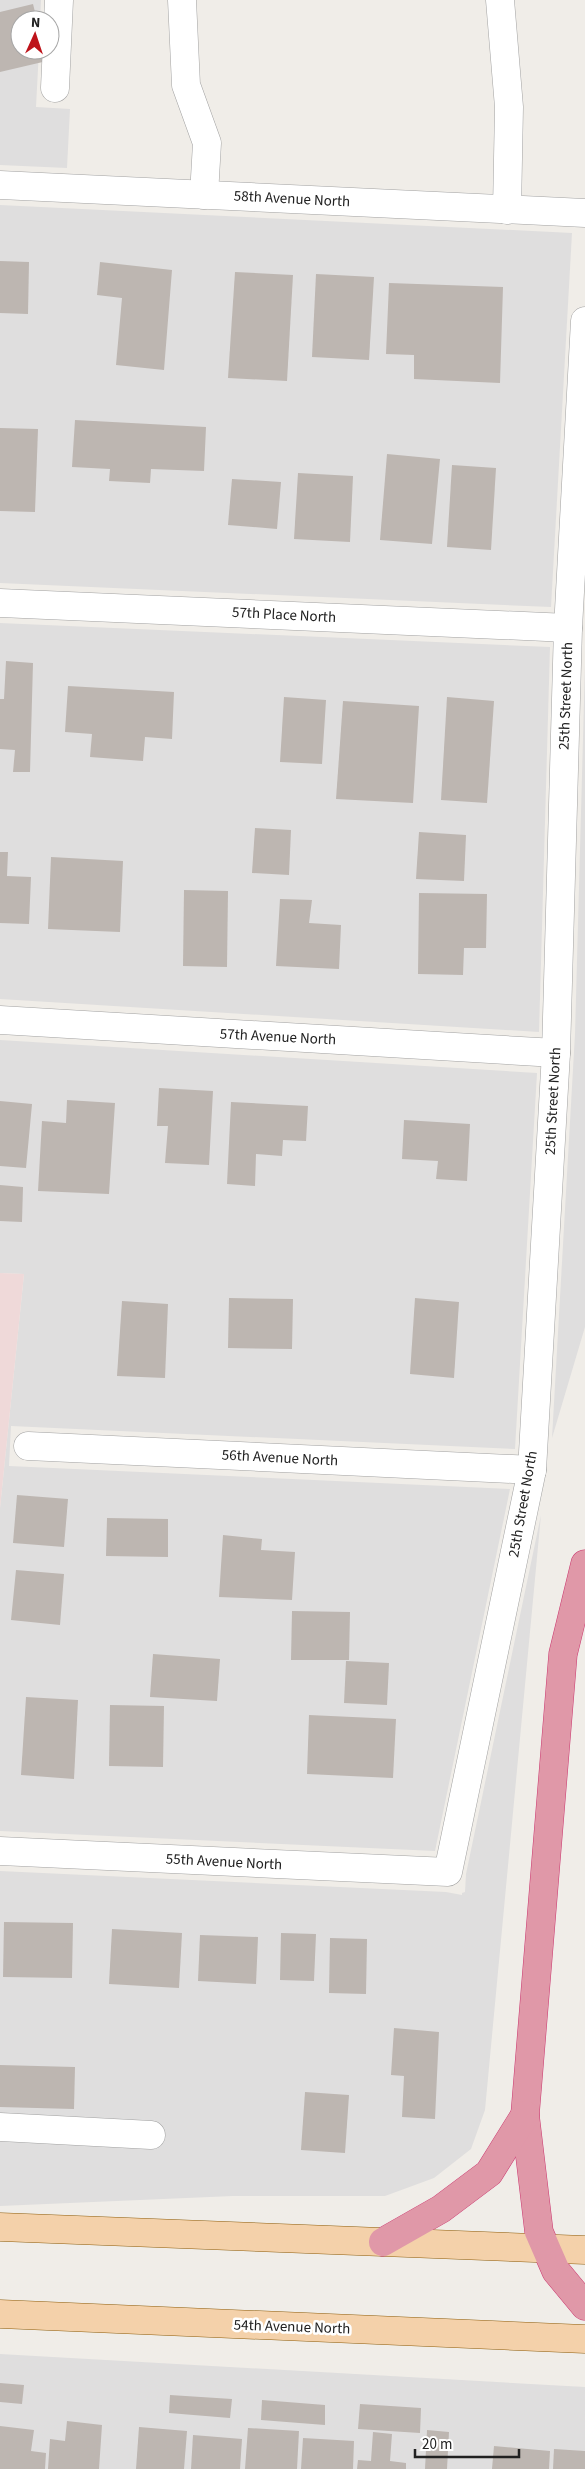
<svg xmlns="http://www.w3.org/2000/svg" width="585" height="2469" font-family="'Source Sans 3',sans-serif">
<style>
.residential{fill:#dfdede}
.commercial{fill:#efd9d9}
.building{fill:#bdb6b1}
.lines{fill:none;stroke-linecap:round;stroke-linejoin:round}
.minor-casing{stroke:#a2a2a2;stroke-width:29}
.major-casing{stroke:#8f5f0e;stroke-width:29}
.highway-casing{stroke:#cb3870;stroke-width:29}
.minor{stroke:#fff;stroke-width:28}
.major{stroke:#f4d1aa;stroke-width:28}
.highway{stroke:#e098a8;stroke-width:28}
.labels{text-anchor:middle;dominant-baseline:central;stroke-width:5;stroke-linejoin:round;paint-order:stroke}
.street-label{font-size:15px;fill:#212121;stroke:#fff}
</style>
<rect width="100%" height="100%" fill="#f0ede8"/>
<g class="residential">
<path d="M0,0H41L40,20H20V50H39L36,107L70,109L67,168L0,165Z"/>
<path d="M0,205L572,233L551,607L0,583Z"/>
<path d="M0,623L550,647L539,1032L0,999Z"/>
<path d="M585,665V1327L552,1438L575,1034Z"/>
<path d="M0,1040L537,1073L515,1449L11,1426L9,1466L510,1489L435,1851L0,1831V1508L24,1274L0,1273Z"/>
<path d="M541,1515L485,2110L471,2149L434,2178L385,2196H233L0,2206V1871L446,1892L462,1895V1893L465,1892L466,1874Z"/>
<path d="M0,2354L585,2387V2469H0Z"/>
</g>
<path class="commercial" d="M0,1273L24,1274L0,1508Z"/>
<g class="building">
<path d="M33,4L37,20H20V50H44L47,61L0,72V12Z"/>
<path d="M0,261L29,262L28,314L0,313Z"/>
<path d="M100,262L172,270L164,370L116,365L122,298L97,295Z"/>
<path d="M235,272L293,275L287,381L228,378Z"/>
<path d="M316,274L374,277L369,360L312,357Z"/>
<path d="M389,283L503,287L500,383L414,379V355L386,354Z"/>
<path d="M75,420L206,427L204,471L151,469L150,483L109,481L110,469L72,467Z"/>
<path d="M0,428L38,429L35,512L0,511Z"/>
<path d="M387,454L440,459L432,544L380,540Z"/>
<path d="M452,465L496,468L491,550L447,547Z"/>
<path d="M298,473L353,476L350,542L294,539Z"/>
<path d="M232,479L281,482L277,529L228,525Z"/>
<path d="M6,661L33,663L30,772H13L15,750L0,749V699H4Z"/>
<path d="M68,686L174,692L172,739L145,737L143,761L90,757L92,734L65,732Z"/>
<path d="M284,697L326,700L322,764L280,762Z"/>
<path d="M447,697L494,701L487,803L441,800Z"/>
<path d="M343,701L419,706L413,803L336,799Z"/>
<path d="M255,828L291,830L289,875L252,873Z"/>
<path d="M419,832L466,835L464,881L416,879Z"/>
<path d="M0,852H8L7,876L31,877L29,924L0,923Z"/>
<path d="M51,857L123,861L120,932L48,929Z"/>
<path d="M184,890L228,891L227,967L183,966Z"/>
<path d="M419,893L487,894L486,948H464L463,975L418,974Z"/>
<path d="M280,899L312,900L309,923L341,925L339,969L276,966Z"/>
<path d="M159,1088L213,1091L209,1165L165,1163L168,1126H157Z"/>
<path d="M67,1100L115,1103L109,1194L38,1191L42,1121L66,1123Z"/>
<path d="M0,1101L32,1104L26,1168L0,1166Z"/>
<path d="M231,1102L308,1106L306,1141L283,1140L282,1156L256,1154L255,1186L227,1184Z"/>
<path d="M404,1120L470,1124L467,1181L436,1179L438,1161L402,1159Z"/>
<path d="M0,1185L23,1187L22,1222L0,1221Z"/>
<path d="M229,1298L293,1299L292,1349L228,1348Z"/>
<path d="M415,1298L459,1302L454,1378L410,1374Z"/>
<path d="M122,1301L168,1304L165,1378L117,1376Z"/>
<path d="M17,1495L68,1499L64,1547L13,1543Z"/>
<path d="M107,1518L168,1519V1557L106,1556Z"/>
<path d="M223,1535L262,1539L261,1550L295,1552L292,1600L219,1597Z"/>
<path d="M16,1570L64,1574L60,1625L11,1620Z"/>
<path d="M292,1611L350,1612L349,1660H291Z"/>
<path d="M153,1654L220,1659L217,1701L150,1697Z"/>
<path d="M346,1661L389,1663L387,1705L344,1703Z"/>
<path d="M26,1697L78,1700L74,1779L21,1775Z"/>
<path d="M110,1705L164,1706L163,1767L109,1766Z"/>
<path d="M309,1715L396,1719L393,1778L307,1774Z"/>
<path d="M4,1922L73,1923L72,1978L3,1977Z"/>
<path d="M112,1929L182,1933L179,1988L109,1984Z"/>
<path d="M281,1933L316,1934L314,1981L280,1980Z"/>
<path d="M200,1935L258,1937L256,1984L198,1981Z"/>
<path d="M330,1938L367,1939L366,1994L329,1993Z"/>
<path d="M394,2028L439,2032L435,2119L402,2117L404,2076L391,2075Z"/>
<path d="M0,2065L75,2067L74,2109L0,2107Z"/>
<path d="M305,2092L349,2095L345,2153L301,2150Z"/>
<path d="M0,2383L24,2385L22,2404L0,2402Z"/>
<path d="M170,2395L232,2399L230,2418L169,2413Z"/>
<path d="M262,2400L325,2405V2425L261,2420Z"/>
<path d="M360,2404L421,2408L420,2433L358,2429Z"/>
<path d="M67,2421L102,2425L99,2469H48L50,2439L65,2441Z"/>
<path d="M0,2426L34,2430L31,2451L46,2453L45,2469H0Z"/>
<path d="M139,2427L187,2431L184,2469H136Z"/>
<path d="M248,2428L299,2431L297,2469H245Z"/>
<path d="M427,2430L449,2432L447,2469H425Z"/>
<path d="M373,2432L392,2434L390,2461L406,2463V2469H357L358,2460L371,2461Z"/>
<path d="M193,2435L242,2439L240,2469H191Z"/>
<path d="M303,2438L354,2441L353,2469H301Z"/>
<path d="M494,2446L550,2451L549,2469H492Z"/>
<path d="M554,2449L585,2451V2469H553Z"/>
</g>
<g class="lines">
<g class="minor-casing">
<g id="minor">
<path d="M182,0L186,85L207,143L204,195"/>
<path d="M500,0L509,107L507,210"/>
<path d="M55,88L59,0"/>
<path d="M0,185L585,213"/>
<path d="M0,603L568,628"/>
<path d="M0,1020L556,1053"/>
<path d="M28,1446L532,1470"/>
<path d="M0,1851L448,1872L532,1470L556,1053L568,628L585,321"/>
<path d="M0,2127L151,2135"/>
</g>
</g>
<g class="major-casing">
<g id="major">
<path d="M0,2227L585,2250"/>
<path d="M0,2314L585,2339"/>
</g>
</g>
<g class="highway-casing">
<g id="highway">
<path d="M585,1564L563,1654L525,2115L539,2232L556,2271L585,2306"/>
<path d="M383,2242L441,2209L489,2173L525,2115"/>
</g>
</g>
<use href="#minor" class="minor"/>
<use href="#major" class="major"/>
<use href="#highway" class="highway"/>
</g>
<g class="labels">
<g class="street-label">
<text transform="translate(292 199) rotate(3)">58th Avenue North</text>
<text transform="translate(284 615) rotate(3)">57th Place North</text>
<text transform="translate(566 696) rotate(-88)">25th Street North</text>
<text transform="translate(278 1037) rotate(3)">57th Avenue North</text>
<text transform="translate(553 1101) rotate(-87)">25th Street North</text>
<text transform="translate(280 1458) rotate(3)">56th Avenue North</text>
<text transform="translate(523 1504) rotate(-80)">25th Street North</text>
<text transform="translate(224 1862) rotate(3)">55th Avenue North</text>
<text transform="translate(292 2327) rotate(2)">54th Avenue North</text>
</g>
</g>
<g transform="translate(35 35) rotate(3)"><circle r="24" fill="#ffffff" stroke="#a6a6a6"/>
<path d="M0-4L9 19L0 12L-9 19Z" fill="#be131a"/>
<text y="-8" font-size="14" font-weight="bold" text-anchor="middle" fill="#212121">N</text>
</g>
<path d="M415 2449v8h104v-8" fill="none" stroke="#212121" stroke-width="2.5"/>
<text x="422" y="2449" font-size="15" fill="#212121" stroke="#ffffff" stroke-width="4" paint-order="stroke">20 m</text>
</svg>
